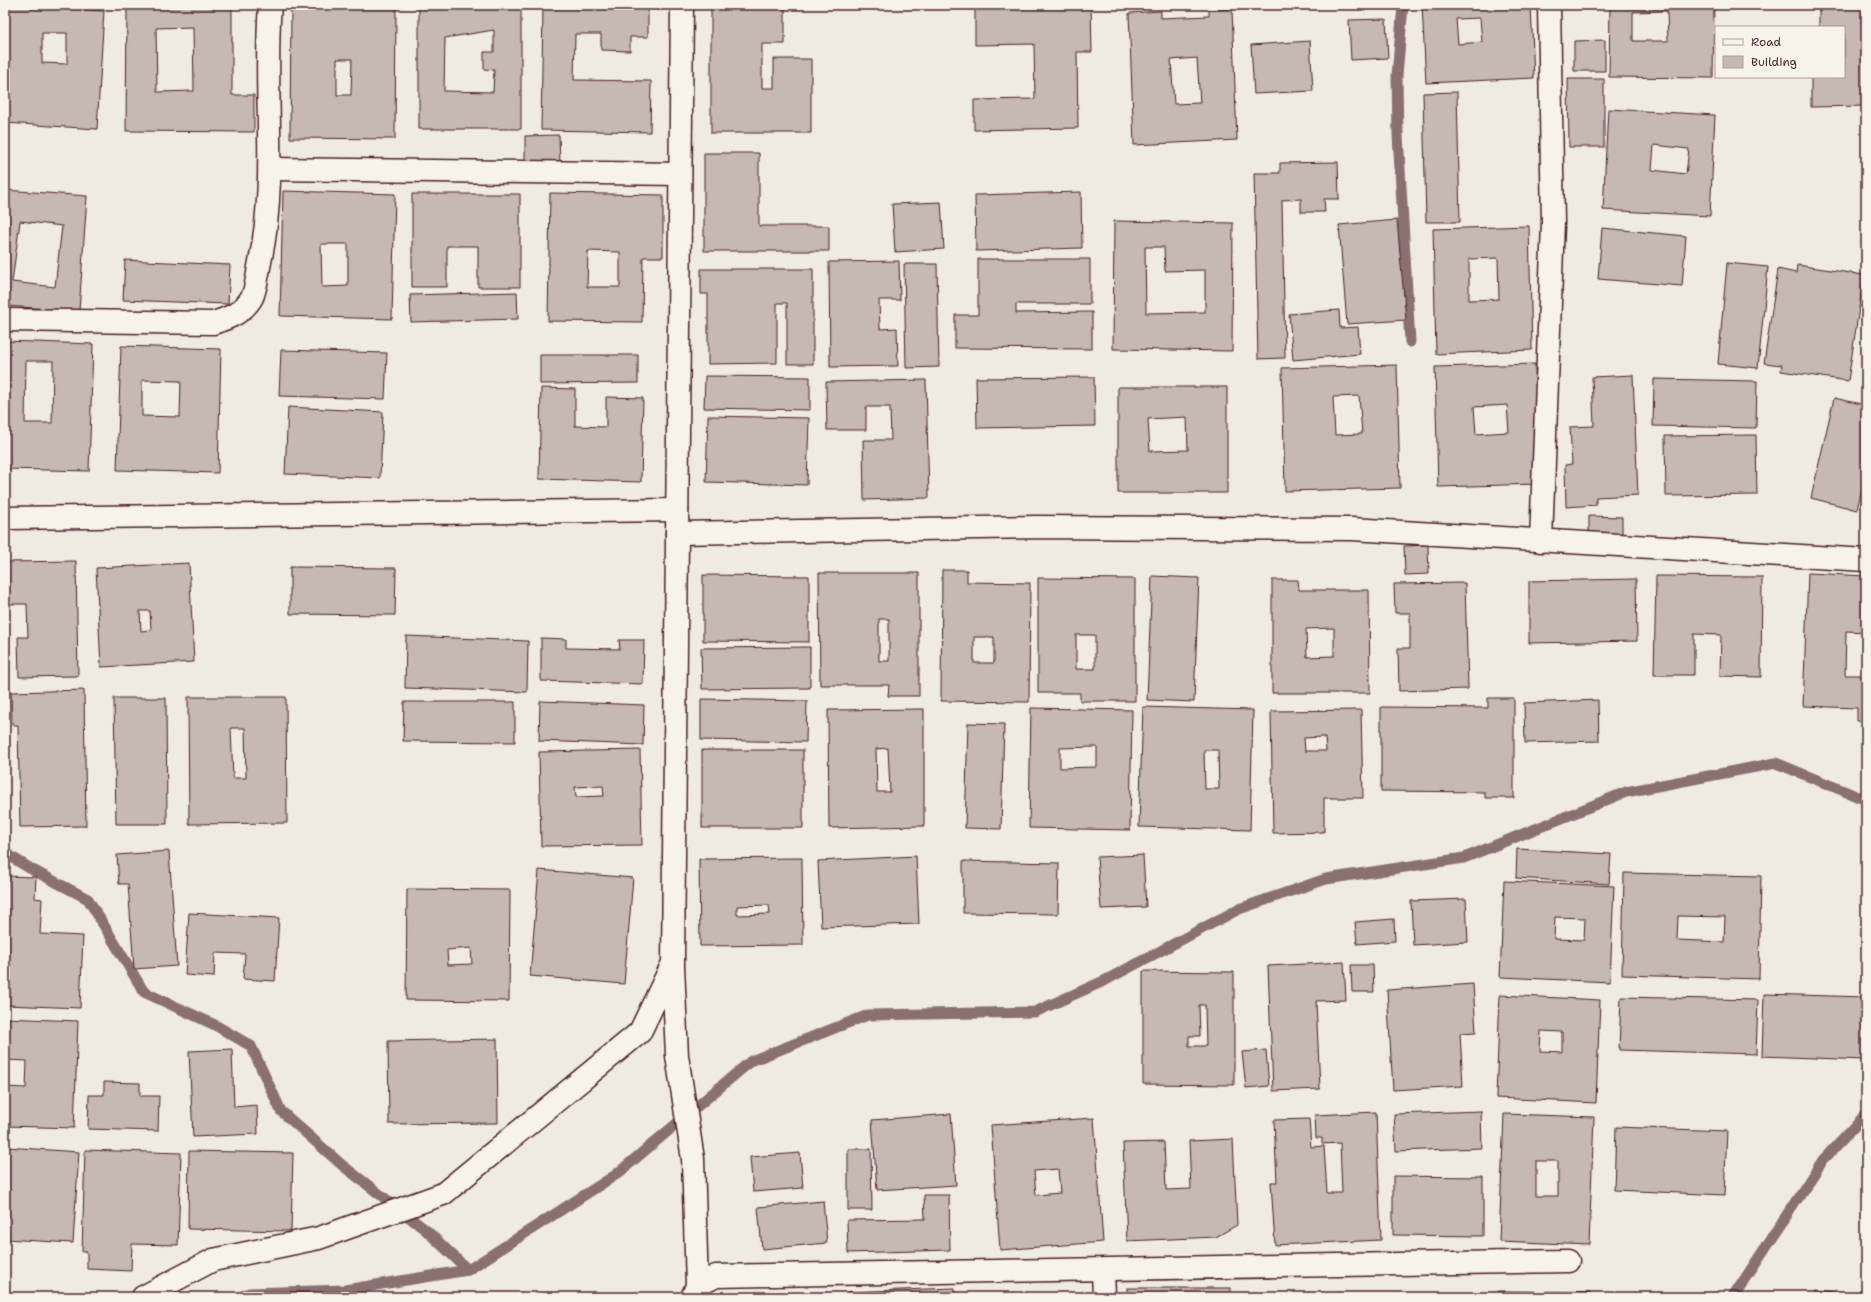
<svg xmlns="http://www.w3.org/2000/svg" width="1871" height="1302" font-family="'Shantell Sans',sans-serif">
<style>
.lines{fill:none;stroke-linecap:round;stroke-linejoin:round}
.stream{stroke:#8b6f72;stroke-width:11}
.building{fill:#c6b8b3;stroke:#4a1f2b;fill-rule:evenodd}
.minor-casing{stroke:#4a1f2b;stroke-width:25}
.minor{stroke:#f7f3e8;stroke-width:22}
</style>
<rect width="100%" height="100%" fill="#f0ebe0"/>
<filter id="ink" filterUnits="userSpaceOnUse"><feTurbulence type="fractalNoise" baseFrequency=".025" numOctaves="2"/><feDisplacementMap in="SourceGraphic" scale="8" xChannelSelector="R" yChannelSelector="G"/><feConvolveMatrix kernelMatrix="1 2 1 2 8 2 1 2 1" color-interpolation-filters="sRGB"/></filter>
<g filter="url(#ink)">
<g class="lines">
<g class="stream">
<path d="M1403,5L1397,76L1398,135L1410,342"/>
<path d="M5,853L31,869L88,899L144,992L215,1025L251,1046L281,1111L342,1165L427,1231L468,1270"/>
<path d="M240,1297L249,1293L345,1290L468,1270L617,1174L751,1061L868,1015L1035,1012L1106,980L1239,909L1326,879L1464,858L1626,792L1776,763L1866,800"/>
<path d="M1733,1297L1823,1160L1866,1114"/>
</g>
</g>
<g class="building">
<path d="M5,5L104,11L97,129L5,123ZM42,33H67V64L42,63Z"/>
<path d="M127,5H232V95H254V132L126,131ZM193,27L194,91L157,92L156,28Z"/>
<path d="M711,5H785V44H762V88H774V59H811V133H711Z"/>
<path d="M975,5H1091L1092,52H1077L1078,128L974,130V100L1035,99L1034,44L975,45Z"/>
<path d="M1422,5H1531L1534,78L1426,83ZM1480,18L1482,42L1458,44L1456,19Z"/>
<path d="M1610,5H1714L1713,78L1609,77ZM1667,11L1668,41H1633V12Z"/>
<path d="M1819,5H1866V106L1811,107V77H1844V27H1819Z"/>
<path d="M291,7L396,8L395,139L290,138ZM337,59H352L351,95H337Z"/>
<path d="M419,7H521V129H419ZM494,30V52H484V69L494,70L493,92L444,91L445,38Z"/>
<path d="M543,7L648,9V37H630V51L601,50V34H575L574,80L651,81L650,132L541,130Z"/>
<path d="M1232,9L1237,140L1134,145L1129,13L1161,11V18L1209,16V10ZM1197,58L1200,103L1174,104L1171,60Z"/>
<path d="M1386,19L1388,58L1351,60L1349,20Z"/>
<path d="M1605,40V71H1574V41Z"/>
<path d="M1310,41L1313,91L1254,94L1251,45Z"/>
<path d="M1568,79H1604V147H1569Z"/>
<path d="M1457,92L1460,222H1426L1423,93Z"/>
<path d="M1608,109L1715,115L1710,216L1603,210ZM1654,145L1689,149L1686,174L1652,170Z"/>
<path d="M559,135L560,164L525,165V136Z"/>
<path d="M704,153H759V226H829V251H704Z"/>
<path d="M1338,162L1339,199H1324L1325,212H1301V199L1282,200L1285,358L1258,359L1254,173H1280V163Z"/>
<path d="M5,190L87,196L79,311L5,306ZM20,221L62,226L55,287L12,282Z"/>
<path d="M283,191L395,194L392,319L280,316ZM321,244H348V286L322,287Z"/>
<path d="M1081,192L1082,248L976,251L975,195Z"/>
<path d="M550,193L663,195V257H643L642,322L548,321ZM588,251L620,252V287H587Z"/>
<path d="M412,194H520V287H478V246H447V287H412Z"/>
<path d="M941,202L944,249L895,252L892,204Z"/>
<path d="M1397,220L1406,320L1347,324L1339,225Z"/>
<path d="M1114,221L1233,223L1232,351L1113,349ZM1145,247H1164L1165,271L1205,270V312L1146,313Z"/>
<path d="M1529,226L1532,350L1436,354L1433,229ZM1498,258L1499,299L1469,300V259Z"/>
<path d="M1602,228L1686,236L1682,286L1598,279Z"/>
<path d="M978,259H1090V304H1016V313L1092,312V349L955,348V315H978Z"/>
<path d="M125,260L230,265L228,304L123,300Z"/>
<path d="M899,261L900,300H879L880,329L897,328L898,366L830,367L829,262Z"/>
<path d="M1727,263L1768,267L1758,368L1718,364Z"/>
<path d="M904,264H937L939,367L906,368Z"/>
<path d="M1797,265L1864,275L1848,381L1781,371L1782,365L1764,363L1778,269L1796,273Z"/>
<path d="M701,269H813V364H787V303H777V363L708,364V294H701Z"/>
<path d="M517,292L518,319L411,322L410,295Z"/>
<path d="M1339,310L1340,328L1358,327L1360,354L1293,360L1289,314Z"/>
<path d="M5,341L93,344L89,471L5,469ZM26,361H53L52,423H25Z"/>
<path d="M121,346L221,349L218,473L117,470ZM142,380L181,381L180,417L142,416Z"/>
<path d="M281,350L387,353L385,399L279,396Z"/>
<path d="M540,355H638V383L540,384Z"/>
<path d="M1535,364L1538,484L1438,487L1435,367ZM1507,405L1509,432L1476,434L1474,407Z"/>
<path d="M1397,365L1400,488L1285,491L1282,368ZM1359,396L1362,434L1335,435L1333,397Z"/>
<path d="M1633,375L1638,495L1596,497V505L1566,507L1565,465L1572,464L1570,427L1594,426L1592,377Z"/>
<path d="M705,376L810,377V410L704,408Z"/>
<path d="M1094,377L1095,426L977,428L976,378Z"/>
<path d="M1654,379L1757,381L1756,428L1653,426Z"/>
<path d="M926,380L929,498L864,500L863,440H891L890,407H866V430H827L826,382Z"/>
<path d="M1118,387H1227V493H1118ZM1187,417L1188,450L1150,451L1148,419Z"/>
<path d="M541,388L575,389V426L606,427V397L643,398L641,482L539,479Z"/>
<path d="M1834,398L1866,405V472L1857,510L1811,498Z"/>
<path d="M288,407L383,412L380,478L285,474Z"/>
<path d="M708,416L809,418L807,485L706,482Z"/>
<path d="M1756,435L1757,495L1666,496L1665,436Z"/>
<path d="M1589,516L1622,517V534H1589Z"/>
<path d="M1428,545L1429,574L1405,575L1404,546Z"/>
<path d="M76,561L78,676L19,677L18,637H28L27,604H5V562Z"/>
<path d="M189,563L194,662L101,667L96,568ZM140,611H150L151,630L141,631Z"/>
<path d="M290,567L396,568L395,615L290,614Z"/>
<path d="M942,570H967V582L1030,583L1029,702L941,701ZM974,637H994V663H974Z"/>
<path d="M819,573H919V696H888L889,685H820ZM879,619H889V661H879Z"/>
<path d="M1808,573L1866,576V632L1846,631L1845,675H1866V721H1857V708L1803,706Z"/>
<path d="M703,575L809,576V642L703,641Z"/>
<path d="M1152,576L1199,578L1194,702L1147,700Z"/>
<path d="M1656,576L1762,577L1761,677L1720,676L1721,635L1694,634V675H1654Z"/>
<path d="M1038,578L1135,579V701H1080V693H1038ZM1076,635H1095V669H1076Z"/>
<path d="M1636,579L1637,641L1529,643V581Z"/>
<path d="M1272,580H1298L1299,590H1369L1370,693H1272ZM1334,628V656L1307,657L1306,629Z"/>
<path d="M1465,583L1468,689L1399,691L1398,648H1410V613H1395L1394,584Z"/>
<path d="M406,636L528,641L527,692L405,688Z"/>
<path d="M541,638L566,639V648L620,649L619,640H644L643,684L541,681Z"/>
<path d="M810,647V688L702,689L701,648Z"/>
<path d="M84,690L86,826L20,827L18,725H12L11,692Z"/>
<path d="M188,697H286L287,823L189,824ZM231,728H245L246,778H233Z"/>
<path d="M114,698H166L167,824H116Z"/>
<path d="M1488,698H1514V798H1485V792L1381,791V707L1488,708Z"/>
<path d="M701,699L807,701L806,742L701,740Z"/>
<path d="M1598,700L1599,741L1525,743L1524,703Z"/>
<path d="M540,701L644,705L643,745L539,741Z"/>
<path d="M404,702H515V742L403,741Z"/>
<path d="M1143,707L1253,710L1250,830L1139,827ZM1204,750H1218L1219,789H1205Z"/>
<path d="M1031,708L1132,710L1130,830L1029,828ZM1097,747V767L1060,768V748Z"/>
<path d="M924,709V826L829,828L828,710ZM888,748L890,792H877L876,749Z"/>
<path d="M1361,710L1363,798H1324V832L1273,833L1271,711ZM1325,737L1326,751H1305L1304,738Z"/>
<path d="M968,723L1004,724L1001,829L965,828Z"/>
<path d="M640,750L642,845L541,846L539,752ZM603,786L604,796L576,797L575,787Z"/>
<rect x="702" y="750" width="101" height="78"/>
<path d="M1517,849L1611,854L1609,884L1516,878Z"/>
<path d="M169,851L177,966L134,969L128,884H119L117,855Z"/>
<path d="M1143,855L1146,907L1101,909L1097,857Z"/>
<path d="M916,856L919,924L821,927L818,861Z"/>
<path d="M802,858L803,945L700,946L699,859ZM769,905L770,914L737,915V906Z"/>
<path d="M963,861L1059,863L1058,914L963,913Z"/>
<path d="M539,870L633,878L624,984L530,976Z"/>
<path d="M1624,873L1761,876L1759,979L1622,975ZM1678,916L1725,917L1724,942L1677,940Z"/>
<path d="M5,876L36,877L35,898L42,899L40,934L83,936L80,1008L5,1005L6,905H5Z"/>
<path d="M1504,881L1614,886L1610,982L1500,977ZM1555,917L1585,918L1584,940L1554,939Z"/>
<path d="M407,889L510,890L509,1001L406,1000ZM471,948L472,964L448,965L447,950Z"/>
<path d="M1466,899L1468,942L1413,945L1411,901Z"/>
<path d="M189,913L279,918L275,981L243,979L245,954L215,953L214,977L185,975Z"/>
<path d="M1394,919L1395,941L1357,944L1355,922Z"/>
<path d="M1344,962L1346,1000L1316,1001L1320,1089L1273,1091L1268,966Z"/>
<path d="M1351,965H1373L1374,992H1352Z"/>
<path d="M1143,971L1234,972V1085L1143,1084ZM1199,1005H1205L1206,1046H1189V1036H1200Z"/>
<path d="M1473,984L1476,1032L1460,1033L1463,1086L1393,1090L1387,990Z"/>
<path d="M1764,994L1866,997L1865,1060L1762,1056Z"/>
<path d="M1500,995L1600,1000L1596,1103L1496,1098ZM1541,1031L1562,1032V1052L1540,1051Z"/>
<path d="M1621,997L1758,1000L1756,1054L1619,1050Z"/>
<path d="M5,1018L78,1021L74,1128L5,1126V1087L26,1088L27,1061L5,1060Z"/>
<path d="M497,1039L498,1123L389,1124L388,1041Z"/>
<path d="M232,1049L234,1107L257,1105L258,1134L193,1137L189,1051Z"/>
<path d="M1266,1050L1269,1086L1246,1088L1242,1052Z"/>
<path d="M104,1082L140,1083V1096H159L158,1131L88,1129L89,1095H104Z"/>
<path d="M1481,1111L1482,1148L1396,1151L1394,1114Z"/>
<path d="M1376,1112L1381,1240L1275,1245L1271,1182H1277L1274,1120L1309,1119L1311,1147L1324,1146L1327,1193H1342L1340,1143L1322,1144V1138H1316L1315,1115Z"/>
<path d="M951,1114L956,1185L877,1190L872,1120Z"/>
<path d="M1504,1114L1594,1117L1589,1245L1499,1241ZM1536,1161H1558V1196H1536Z"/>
<path d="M1094,1118L1103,1242L1000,1250L991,1125ZM1058,1169L1060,1193L1036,1195L1034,1171Z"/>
<path d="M1616,1127L1727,1131L1724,1195L1614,1190Z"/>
<path d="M1233,1139L1237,1225L1216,1237L1127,1241L1123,1143L1164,1142L1166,1190L1191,1189L1189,1141Z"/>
<path d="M6,1147L79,1152L73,1243L5,1239Z"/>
<path d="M848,1149H871L872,1210H848Z"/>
<path d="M85,1150L181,1153L178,1245L132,1244L131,1271L87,1269V1252H82Z"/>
<path d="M189,1151L293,1153L291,1231L188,1229Z"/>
<path d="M800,1153L803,1188L753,1192L750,1157Z"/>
<path d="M1393,1176L1483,1177V1236L1393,1235Z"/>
<path d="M924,1195H949L950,1250L848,1253L847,1220L925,1219Z"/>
<path d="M823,1201L827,1243L762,1249L758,1207Z"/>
<path d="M955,1288V1297H847V1292Z"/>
<rect x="1127" y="1288" width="104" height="9"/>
<path d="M1498,1291L1590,1292V1297H1498Z"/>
<path d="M1816,1291L1866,1296V1297H1816Z"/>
<path d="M820,1293V1297H720V1296Z"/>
<path d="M677,1294V1297H576Z"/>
<path d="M1393,1294L1489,1297H1393Z"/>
</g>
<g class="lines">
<g class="minor-casing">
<g id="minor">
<path d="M270,169L680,174"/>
<path d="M5,320L213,323C229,318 243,313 252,297C256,290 258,271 260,262C278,177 263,91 270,5"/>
<path d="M5,518L677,510"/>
<path d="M677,533L1036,527L1352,529L1866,560"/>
<path d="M1541,541L1553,223L1549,5"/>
<path d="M673,966L677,1056L693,1159L697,1286L692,1297"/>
<path d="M1103,1270L1104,1297"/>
<path d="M697,1286L716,1276L1568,1261"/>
<path d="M143,1297L213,1260L319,1238L443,1194L640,1032L673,963L682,5"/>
</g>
</g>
<use href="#minor" class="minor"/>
</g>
</g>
<rect width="1871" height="1302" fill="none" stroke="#f7f3e8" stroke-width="20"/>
<rect x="10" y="10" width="1851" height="1282" fill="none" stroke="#4a1f2b" stroke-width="1.5" filter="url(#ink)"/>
<rect x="1715" y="26" width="130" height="52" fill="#f7f3e8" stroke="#b29e9c"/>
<rect x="1723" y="39" width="20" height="6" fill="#f7f3e8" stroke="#b29e9c"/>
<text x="1751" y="46" font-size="12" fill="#4a1f2b">Road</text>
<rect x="1723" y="56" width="20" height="12" fill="#c6b8b3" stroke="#b29e9c"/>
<text x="1751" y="66" font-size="12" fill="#4a1f2b">Building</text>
</svg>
